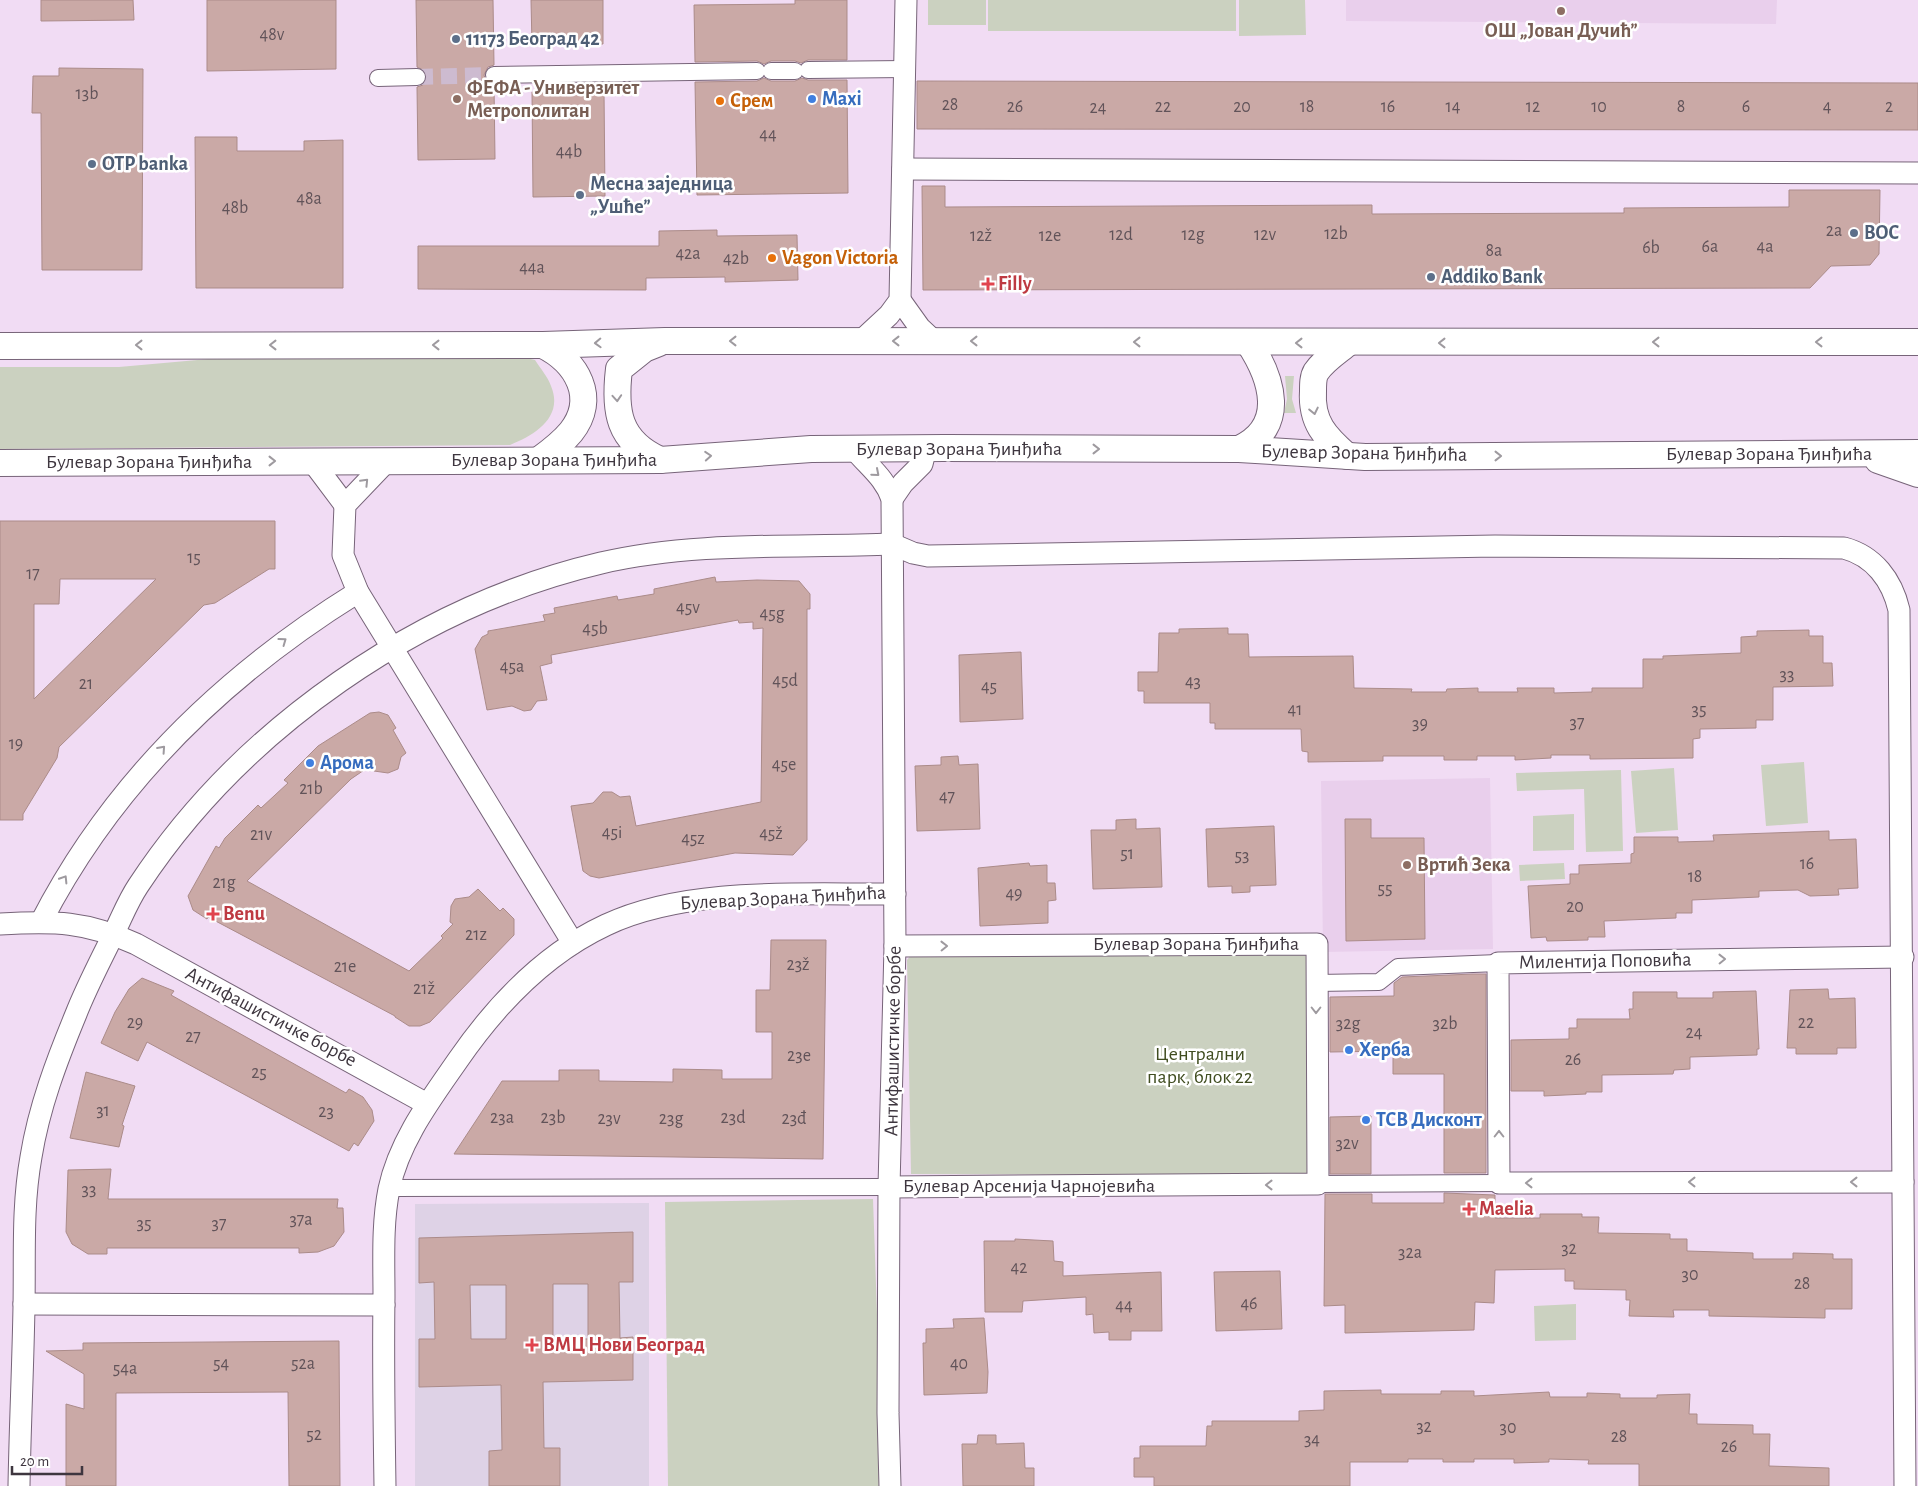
<svg xmlns="http://www.w3.org/2000/svg" width="1918" height="1486" font-family="'Alegreya Sans',sans-serif">
<style>
.built{fill:#e9cfec}
.medical{fill:#ded2e6}
.green{fill:#cbd1c0}
.building{fill:#caa9a6;stroke:#ab8b89;fill-rule:evenodd}
.lines{fill:none;stroke-linecap:round;stroke-linejoin:round}
.pedestrian-tunnel{stroke:#cdbbd0;stroke-width:16;stroke-dasharray:16 8;stroke-linecap:butt}
.pedestrian-casing{stroke:#776479;stroke-width:18}
.minor-casing{stroke:#776479;stroke-width:23}
.tertiary-casing{stroke:#776479;stroke-width:28}
.pedestrian{stroke:#fff;stroke-width:16}
.minor{stroke:#fff;stroke-width:21}
.tertiary{stroke:#fff;stroke-width:26}
.oneway{stroke:#9e9a9f}
.education-dot{fill:#8d6e63;stroke:#fff;stroke-width:2}
.service-dot{fill:#5c6f8a;stroke:#fff;stroke-width:2}
.shop-dot{fill:#3f7fe0;stroke:#fff;stroke-width:2}
.food-dot{fill:#e8710a;stroke:#fff;stroke-width:2}
.health-dot{fill:#e0444e;stroke:#fff;stroke-width:2}
.labels{text-anchor:middle;dominant-baseline:central;stroke-width:5;stroke-linejoin:round;paint-order:stroke}
.number-label{font-size:18px;fill:#615359}
.education-label{font-size:20px;font-weight:bold;fill:#785e54;stroke:#fff;text-anchor:start}
.service-label{font-size:20px;font-weight:bold;fill:#4e5e75;stroke:#fff;text-anchor:start}
.shop-label{font-size:20px;font-weight:bold;fill:#366cbe;stroke:#fff;text-anchor:start}
.food-label{font-size:20px;font-weight:bold;fill:#c56008;stroke:#fff;text-anchor:start}
.health-label{font-size:20px;font-weight:bold;fill:#be3a42;stroke:#fff;text-anchor:start}
.street-label{font-size:20px;fill:#3e363f;stroke:#fff}
.park-label{font-size:20px;fill:#404d20;stroke:#fff}
</style>
<rect width="100%" height="100%" fill="#f1dcf4"/>
<g class="built">
<path d="M1346,0H1777L1776,24L1346,21Z"/>
<path d="M1490,778L1493,949L1323,952L1321,781Z"/>
</g>
<path class="medical" d="M649,1203V1486H415V1204Z"/>
<g class="green">
<rect x="928" y="0" width="58" height="25"/>
<rect x="988" y="0" width="248" height="31"/>
<path d="M1239,0H1305L1306,35L1239,36Z"/>
<path d="M497,351L535,360C540,368 548,377 551,386C564,417 535,435 510,445L0,449V367H119L242,356Z"/>
<path d="M1285,376H1294L1292,399L1296,413H1284L1287,399Z"/>
<path d="M1804,762L1808,823L1766,826L1761,765Z"/>
<path d="M1674,768L1678,830L1636,833L1631,771Z"/>
<path d="M1621,770L1623,851L1586,852L1584,789L1517,791L1516,773Z"/>
<path d="M1574,814V850L1533,851V816Z"/>
<path d="M1564,863L1565,879L1520,881L1519,865Z"/>
<path d="M1301,952L1309,959L1312,1176L911,1174L907,960L911,955H1255Z"/>
<path d="M873,1199L883,1486H668L665,1202Z"/>
<path d="M1576,1304V1340L1535,1341L1534,1306Z"/>
</g>
<g class="building">
<path d="M41,0H133L134,20L41,21Z"/>
<path d="M207,0H336V69L207,71Z"/>
<path d="M416,0H493L494,65L488,67L484,75L486,81L494,85L495,159L418,160L417,87L423,85L427,77L425,71L417,67Z"/>
<path d="M531,0H603V44L532,45Z"/>
<path d="M795,0H847V60H808L801,63L795,61H771L764,64L757,61L695,62L694,5L795,4Z"/>
<path d="M59,68L143,69L142,270H42L41,113H32L33,76H59Z"/>
<path d="M764,78L771,81H795L802,78L808,80H847L848,193L697,195L695,82L757,81Z"/>
<path d="M917,81L1918,83V130L917,129Z"/>
<path d="M604,91L605,196L533,197L532,92Z"/>
<path d="M195,137H237V151H304V141L343,140V288H196Z"/>
<path d="M922,186H945V207L1372,205V214L1624,213V208L1789,207V190H1880L1879,254L1870,265L1831,266L1810,288L923,290Z"/>
<path d="M717,230V236L797,235L798,280L725,282V277L646,278V290L418,289V246H659V231Z"/>
<path d="M0,521H275V569H269L215,603L204,605L59,747L57,758L23,814V820H0ZM60,579H156L34,699V604H59Z"/>
<path d="M715,577L716,582L757,580L799,581L810,594V609H807V840L793,855L735,853L599,878L590,876L583,871L571,806L593,803L603,792H612L620,797L630,796L636,826L761,802L763,628L753,629V622L739,623L738,620L551,655L552,663L540,666L547,700L537,701L531,710L524,711L512,706L487,710L475,649L482,637L488,634V631L545,621L543,615L555,613L554,608L617,596L618,600L654,594V589Z"/>
<path d="M1228,628V634H1248L1249,657L1353,656L1354,688L1412,689L1411,692H1446L1447,689L1478,688V692H1518L1517,688H1554V693L1592,692V688H1643V659H1663V656L1741,653V637L1757,636V631L1809,630V636H1823V663H1832L1833,686L1773,687V720H1756V728L1700,729V738L1693,739V758L1590,759V755H1551V758L1515,760V756H1477V760H1444V756H1383V761L1308,762V752L1302,751L1301,729H1215V723H1210V703H1144V691H1138V672H1158L1159,633H1179V629Z"/>
<path d="M1021,652L1023,719L960,722L959,655Z"/>
<path d="M379,712L388,715L396,728L393,730L406,753L401,757L398,769L388,773L374,771L370,766L351,779L247,881L409,971L443,938L441,936L453,924L450,922L451,906L455,899L469,897L478,889L500,911L503,908L514,919V935L430,1022L420,1026H409L395,1017V1016L208,917L207,919L193,910L188,896L216,846L219,848L225,838L258,805L261,808L288,783L284,780L318,746L370,713Z"/>
<path d="M958,756L959,765L978,764L980,829L917,831L915,766L941,765V757Z"/>
<path d="M1136,819V829L1160,828L1162,887L1093,889L1091,830H1116V820Z"/>
<path d="M1345,819H1371V838H1424L1425,939L1346,941Z"/>
<path d="M1274,826L1276,885L1250,886V892L1232,893V886L1208,887L1206,829Z"/>
<path d="M1829,831V840L1856,839L1858,888L1838,889L1839,895L1810,896L1798,890L1759,891V897L1692,900V913H1676V918L1604,921L1605,937H1588V940L1547,941L1546,937L1531,938L1528,886L1570,884V874H1579V865L1631,863V854L1634,853V837H1678V842L1714,841L1713,835Z"/>
<path d="M1029,863L1030,866L1047,865V883H1055L1056,900L1048,901V923L980,926L978,868Z"/>
<path d="M771,940H826L823,1159L454,1154L502,1081H559V1070H599V1081L673,1082V1069L722,1070V1079H772V1032H756V990H770Z"/>
<path d="M1473,974H1486V1173H1444V1074H1393V1051L1330,1052V997L1394,996V983L1402,977Z"/>
<path d="M142,978L174,991L171,995L346,1093L349,1089L363,1097L372,1110L374,1121L358,1146L354,1143L349,1151L147,1042L138,1061L101,1043L115,1012L129,989Z"/>
<path d="M1828,989L1829,999L1855,998L1856,1048H1837V1054H1796V1048H1787L1790,990Z"/>
<path d="M1756,991L1759,1049H1757V1055L1690,1057V1069L1674,1070L1673,1074L1602,1075V1092H1586V1094L1544,1096V1091H1511V1040L1569,1039V1028H1577V1019H1630L1629,1009H1633V992H1677V998H1713V992Z"/>
<path d="M86,1072L135,1086L122,1125L124,1126L119,1147L70,1138Z"/>
<path d="M1371,1116V1174H1330V1117Z"/>
<path d="M111,1169L108,1199H338L337,1208H343L344,1232L334,1246L318,1252L299,1253V1248H107V1254H88L72,1244L66,1232L68,1170Z"/>
<path d="M1444,1193L1495,1195V1218H1540V1214H1582V1217H1599L1598,1233L1670,1234V1239H1687V1251L1753,1253V1259H1793V1253L1833,1254V1259H1852V1309H1825V1318L1709,1316V1310H1673L1674,1317L1629,1316L1630,1300H1626V1290L1574,1289V1281H1565V1269L1495,1270L1494,1303L1475,1302L1474,1330L1345,1333V1305L1324,1306L1325,1194H1372V1203H1444Z"/>
<path d="M633,1232V1282H619L620,1338L633,1337V1380L543,1382L544,1448H560V1486H489V1451L502,1450L501,1385L419,1387V1339H435L434,1282L419,1283V1238ZM553,1284H588V1339L553,1338ZM470,1285H506V1339H471Z"/>
<path d="M1015,1239L1053,1241L1054,1261L1063,1262V1276L1161,1272L1162,1331H1131V1340H1109V1332L1094,1333L1093,1314L1086,1315V1297L1023,1301L1022,1312H985L984,1241H1015Z"/>
<path d="M1280,1271L1282,1329L1216,1331L1214,1272Z"/>
<path d="M984,1318L988,1372L987,1393L924,1395L923,1343H926V1329L954,1328L953,1319Z"/>
<path d="M339,1341L340,1486H289L288,1392L116,1393V1486H66V1404L84,1409V1374L46,1351L83,1350V1343Z"/>
<path d="M1381,1390V1394H1441V1391H1474V1396L1549,1392L1550,1397H1587V1393L1620,1394V1398H1657V1395L1690,1394L1689,1414H1697V1424L1753,1425V1434H1770L1769,1466L1829,1468V1486H1639V1464H1588L1589,1460L1549,1459V1462L1514,1463V1459H1474V1462H1443V1459H1408V1462H1350V1486H1154V1477H1134V1458H1140V1446H1206L1207,1426H1212V1421H1299V1411L1324,1410V1391Z"/>
<path d="M978,1435H996V1444L1024,1443L1025,1468H1034V1486H963L962,1444H977Z"/>
</g>
<g class="lines">
<path class="pedestrian-tunnel" d="M417,77L494,75"/>
<g class="pedestrian-casing">
<g id="pedestrian">
<path d="M808,70L905,69"/>
<path d="M771,71H795"/>
<path d="M494,75L757,71"/>
<path d="M378,78L417,77"/>
<path d="M1316,983L1379,982L1398,967L1498,963"/>
<path d="M1318,1184L1499,1183"/>
<path d="M389,1188L889,1187"/>
</g>
</g>
<g class="minor-casing">
<g id="minor">
<path d="M903,169L1918,173"/>
<path d="M900,300L920,328L935,342"/>
<path d="M861,341L889,315L900,300L906,0"/>
<path d="M855,450C869,467 885,478 892,499L895,946L889,1187L888,1413L890,1486"/>
<path d="M312,461L345,505"/>
<path d="M387,461L345,505L343,555L358,592L573,943"/>
<path d="M892,499L903,483L922,464L926,448"/>
<path d="M41,922C113,782 226,674 358,592"/>
<path d="M0,924C55,921 85,921 136,944L427,1104"/>
<path d="M1903,957L1498,963L1499,1183L1903,1182"/>
<path d="M889,1187L1318,1184L1317,944L895,946"/>
<path d="M24,1304L384,1305"/>
<path d="M19,1486C20,1426 23,1366 24,1306C25,1256 22,1207 31,1157C39,1107 57,1060 76,1014C87,986 101,960 114,933C122,917 128,901 138,886C241,729 418,606 601,563C695,541 796,548 892,544L913,553L928,556L1495,546L1844,548C1874,556 1892,580 1899,610L1905,1486"/>
<path d="M385,1486C384,1423 383,1360 384,1297C384,1261 382,1224 389,1189C399,1141 431,1099 458,1060C496,1005 544,954 606,925C688,886 805,895 895,894"/>
</g>
</g>
<g class="tertiary-casing">
<g id="tertiary">
<path d="M659,343L644,349L619,369C614,411 618,441 660,460"/>
<path d="M0,346L543,345L665,341L1918,342"/>
<path d="M1239,449C1288,427 1272,378 1249,343"/>
<path d="M1347,456C1325,437 1311,422 1313,391C1313,384 1313,377 1316,372C1324,360 1337,352 1348,343"/>
<path d="M539,460C550,452 562,443 571,432C598,398 577,362 543,345"/>
<path d="M1878,460L1918,474"/>
<path d="M0,463L660,460L811,449L945,448L1239,449L1365,457L1918,453"/>
</g>
</g>
<use href="#pedestrian" class="pedestrian"/>
<use href="#minor" class="minor"/>
<use href="#tertiary" class="tertiary"/>
</g>
<defs><path id="oneway-chevron" d="M-2-3.5L2.5 0L-2 3.5" fill="none" stroke-width="1.6" stroke-linecap="round" stroke-linejoin="round" transform="scale(1.25)"/></defs>
<g class="oneway">
<use href="#oneway-chevron" transform="translate(733 341) rotate(-180)"/>
<use href="#oneway-chevron" transform="translate(896 341) rotate(-180)"/>
<use href="#oneway-chevron" transform="translate(974 341) rotate(-180)"/>
<use href="#oneway-chevron" transform="translate(1137 342) rotate(-180)"/>
<use href="#oneway-chevron" transform="translate(1656 342) rotate(180)"/>
<use href="#oneway-chevron" transform="translate(1819 342) rotate(180)"/>
<use href="#oneway-chevron" transform="translate(598 343) rotate(178)"/>
<use href="#oneway-chevron" transform="translate(1299 343) rotate(-180)"/>
<use href="#oneway-chevron" transform="translate(1442 343) rotate(180)"/>
<use href="#oneway-chevron" transform="translate(139 345) rotate(180)"/>
<use href="#oneway-chevron" transform="translate(273 345) rotate(180)"/>
<use href="#oneway-chevron" transform="translate(436 345) rotate(180)"/>
<use href="#oneway-chevron" transform="translate(617 398) rotate(86)"/>
<use href="#oneway-chevron" transform="translate(1314 411) rotate(78)"/>
<use href="#oneway-chevron" transform="translate(1096 449)"/>
<use href="#oneway-chevron" transform="translate(708 456) rotate(-4)"/>
<use href="#oneway-chevron" transform="translate(1498 456)"/>
<use href="#oneway-chevron" transform="translate(272 461)"/>
<use href="#oneway-chevron" transform="translate(876 473) rotate(41)"/>
<use href="#oneway-chevron" transform="translate(365 482) rotate(-46)"/>
<use href="#oneway-chevron" transform="translate(283 641) rotate(-36)"/>
<use href="#oneway-chevron" transform="translate(162 749) rotate(-48)"/>
<use href="#oneway-chevron" transform="translate(64 879) rotate(-58)"/>
<use href="#oneway-chevron" transform="translate(944 946) rotate(-1)"/>
<use href="#oneway-chevron" transform="translate(1722 959) rotate(-1)"/>
<use href="#oneway-chevron" transform="translate(1316 1010) rotate(90)"/>
<use href="#oneway-chevron" transform="translate(1499 1134) rotate(-90)"/>
<use href="#oneway-chevron" transform="translate(1692 1182) rotate(180)"/>
<use href="#oneway-chevron" transform="translate(1854 1182) rotate(180)"/>
<use href="#oneway-chevron" transform="translate(1529 1183) rotate(180)"/>
<use href="#oneway-chevron" transform="translate(1269 1185) rotate(180)"/>
</g>
<g class="education-dot">
<circle cx="1561" cy="11" r="5"/>
<circle cx="457" cy="99" r="5"/>
<circle cx="1407" cy="865" r="5"/>
</g>
<g class="service-dot">
<circle cx="456" cy="39" r="5"/>
<circle cx="92" cy="164" r="5"/>
<circle cx="580" cy="195" r="5"/>
<circle cx="1854" cy="233" r="5"/>
<circle cx="1431" cy="277" r="5"/>
</g>
<g class="shop-dot">
<circle cx="812" cy="99" r="5"/>
<circle cx="310" cy="763" r="5"/>
<circle cx="1349" cy="1050" r="5"/>
<circle cx="1366" cy="1120" r="5"/>
</g>
<g class="food-dot">
<circle cx="720" cy="101" r="5"/>
<circle cx="772" cy="258" r="5"/>
</g>
<g class="health-dot">
<path d="M985.5 276.5h5v5h5v5h-5v5h-5v-5h-5v-5h5z"/>
<path d="M210.5 906.5h5v5h5v5h-5v5h-5v-5h-5v-5h5z"/>
<path d="M1466.5 1201.5h5v5h5v5h-5v5h-5v-5h-5v-5h5z"/>
<path d="M529.5 1337.5h5v5h5v5h-5v5h-5v-5h-5v-5h5z"/>
</g>
<g class="labels">
<g class="number-label">
<text x="272" y="35">48v</text>
<text x="87" y="94">13b</text>
<text x="950" y="105">28</text>
<text x="1015" y="107">26</text>
<text x="1163" y="107">22</text>
<text x="1242" y="107">20</text>
<text x="1307" y="107">18</text>
<text x="1388" y="107">16</text>
<text x="1453" y="107">14</text>
<text x="1533" y="107">12</text>
<text x="1599" y="107">10</text>
<text x="1681" y="107">8</text>
<text x="1746" y="107">6</text>
<text x="1827" y="107">4</text>
<text x="1889" y="107">2</text>
<text x="1098" y="108">24</text>
<text x="768" y="135">44</text>
<text x="569" y="152">44b</text>
<text x="309" y="199">48a</text>
<text x="235" y="208">48b</text>
<text x="1834" y="231">2a</text>
<text x="1336" y="234">12b</text>
<text x="1121" y="235">12d</text>
<text x="1193" y="235">12g</text>
<text x="1265" y="235">12v</text>
<text x="981" y="236">12ž</text>
<text x="1050" y="236">12e</text>
<text x="1710" y="247">6a</text>
<text x="1765" y="247">4a</text>
<text x="1651" y="248">6b</text>
<text x="1494" y="251">8a</text>
<text x="688" y="254">42a</text>
<text x="736" y="259">42b</text>
<text x="532" y="268">44a</text>
<text x="194" y="558">15</text>
<text x="33" y="574">17</text>
<text x="688" y="608">45v</text>
<text x="772" y="614">45g</text>
<text x="595" y="629">45b</text>
<text x="512" y="667">45a</text>
<text x="1787" y="675">33</text>
<text x="785" y="681">45d</text>
<text x="1193" y="682">43</text>
<text x="86" y="684">21</text>
<text x="989" y="687">45</text>
<text x="1295" y="710">41</text>
<text x="1699" y="710">35</text>
<text x="1577" y="723">37</text>
<text x="1420" y="724">39</text>
<text x="16" y="744">19</text>
<text x="784" y="765">45e</text>
<text x="311" y="789">21b</text>
<text x="947" y="797">47</text>
<text x="612" y="833">45i</text>
<text x="771" y="834">45ž</text>
<text x="261" y="835">21v</text>
<text x="693" y="839">45z</text>
<text x="1127" y="854">51</text>
<text x="1242" y="856">53</text>
<text x="1807" y="864">16</text>
<text x="1695" y="877">18</text>
<text x="224" y="883">21g</text>
<text x="1385" y="889">55</text>
<text x="1014" y="894">49</text>
<text x="1575" y="907">20</text>
<text x="476" y="935">21z</text>
<text x="798" y="965">23ž</text>
<text x="345" y="967">21e</text>
<text x="424" y="989">21ž</text>
<text x="135" y="1023">29</text>
<text x="1806" y="1023">22</text>
<text x="1348" y="1024">32g</text>
<text x="1445" y="1024">32b</text>
<text x="1694" y="1033">24</text>
<text x="193" y="1037">27</text>
<text x="799" y="1056">23e</text>
<text x="1573" y="1060">26</text>
<text x="259" y="1073">25</text>
<text x="103" y="1111">31</text>
<text x="326" y="1112">23</text>
<text x="502" y="1118">23a</text>
<text x="553" y="1118">23b</text>
<text x="733" y="1118">23d</text>
<text x="609" y="1119">23v</text>
<text x="671" y="1119">23g</text>
<text x="794" y="1119">23đ</text>
<text x="1347" y="1144">32v</text>
<text x="89" y="1190">33</text>
<text x="301" y="1220">37a</text>
<text x="144" y="1224">35</text>
<text x="219" y="1224">37</text>
<text x="1569" y="1249">32</text>
<text x="1410" y="1253">32a</text>
<text x="1019" y="1268">42</text>
<text x="1690" y="1275">30</text>
<text x="1802" y="1284">28</text>
<text x="1249" y="1304">46</text>
<text x="1124" y="1306">44</text>
<text x="221" y="1364">54</text>
<text x="303" y="1364">52a</text>
<text x="959" y="1364">40</text>
<text x="125" y="1369">54a</text>
<text x="1424" y="1427">32</text>
<text x="1508" y="1428">30</text>
<text x="314" y="1435">52</text>
<text x="1619" y="1437">28</text>
<text x="1312" y="1440">34</text>
<text x="1729" y="1447">26</text>
</g>
<g class="education-label">
<text x="1561" y="31" text-anchor="middle">ОШ „Јован Дучић”</text>
<text x="467" y="88">ФЕФА - Универзитет<tspan x="467" dy="23">Метрополитан</tspan></text>
<text x="1417" y="865">Вртић Зека</text>
</g>
<g class="service-label">
<text x="466" y="39">11173 Београд 42</text>
<text x="102" y="164">OTP banka</text>
<text x="590" y="184">Месна заједница<tspan x="590" dy="23">„Ушће”</tspan></text>
<text x="1864" y="233">BOC</text>
<text x="1441" y="277">Addiko Bank</text>
</g>
<g class="shop-label">
<text x="822" y="99">Maxi</text>
<text x="320" y="763">Арома</text>
<text x="1359" y="1050">Херба</text>
<text x="1376" y="1120">ТСВ Дисконт</text>
</g>
<g class="food-label">
<text x="730" y="101">Срем</text>
<text x="782" y="258">Vagon Victoria</text>
</g>
<g class="health-label">
<text x="998" y="284">Filly</text>
<text x="223" y="914">Benu</text>
<text x="1479" y="1209">Maelia</text>
<text x="543" y="1345">ВМЦ Нови Београд</text>
</g>
<g class="street-label">
<text x="959" y="449">Булевар Зорана Ђинђића</text>
<text transform="translate(1364 453) rotate(1)">Булевар Зорана Ђинђића</text>
<text x="1769" y="454">Булевар Зорана Ђинђића</text>
<text x="554" y="460">Булевар Зорана Ђинђића</text>
<text x="149" y="462">Булевар Зорана Ђинђића</text>
<text transform="translate(783 898) rotate(-3)">Булевар Зорана Ђинђића</text>
<text x="1196" y="944">Булевар Зорана Ђинђића</text>
<text transform="translate(1605 961) rotate(-1)">Милентија Поповића</text>
<text transform="translate(271 1017) rotate(28)">Антифашистичке борбе</text>
<text transform="translate(893 1041) rotate(-89)">Антифашистичке борбе</text>
<text x="1029" y="1186">Булевар Арсенија Чарнојевића</text>
</g>
<g class="park-label">
<text x="1200" y="1054">Централни<tspan x="1200" dy="23">парк, блок 22</tspan></text>
</g>
</g>
<path d="M12 1466v8h70v-8" fill="none" stroke="#3e363f" stroke-width="2.5"/>
<text x="20" y="1466" font-size="15" fill="#3e363f" stroke="#ffffff" stroke-width="4" paint-order="stroke">20 m</text>
</svg>
